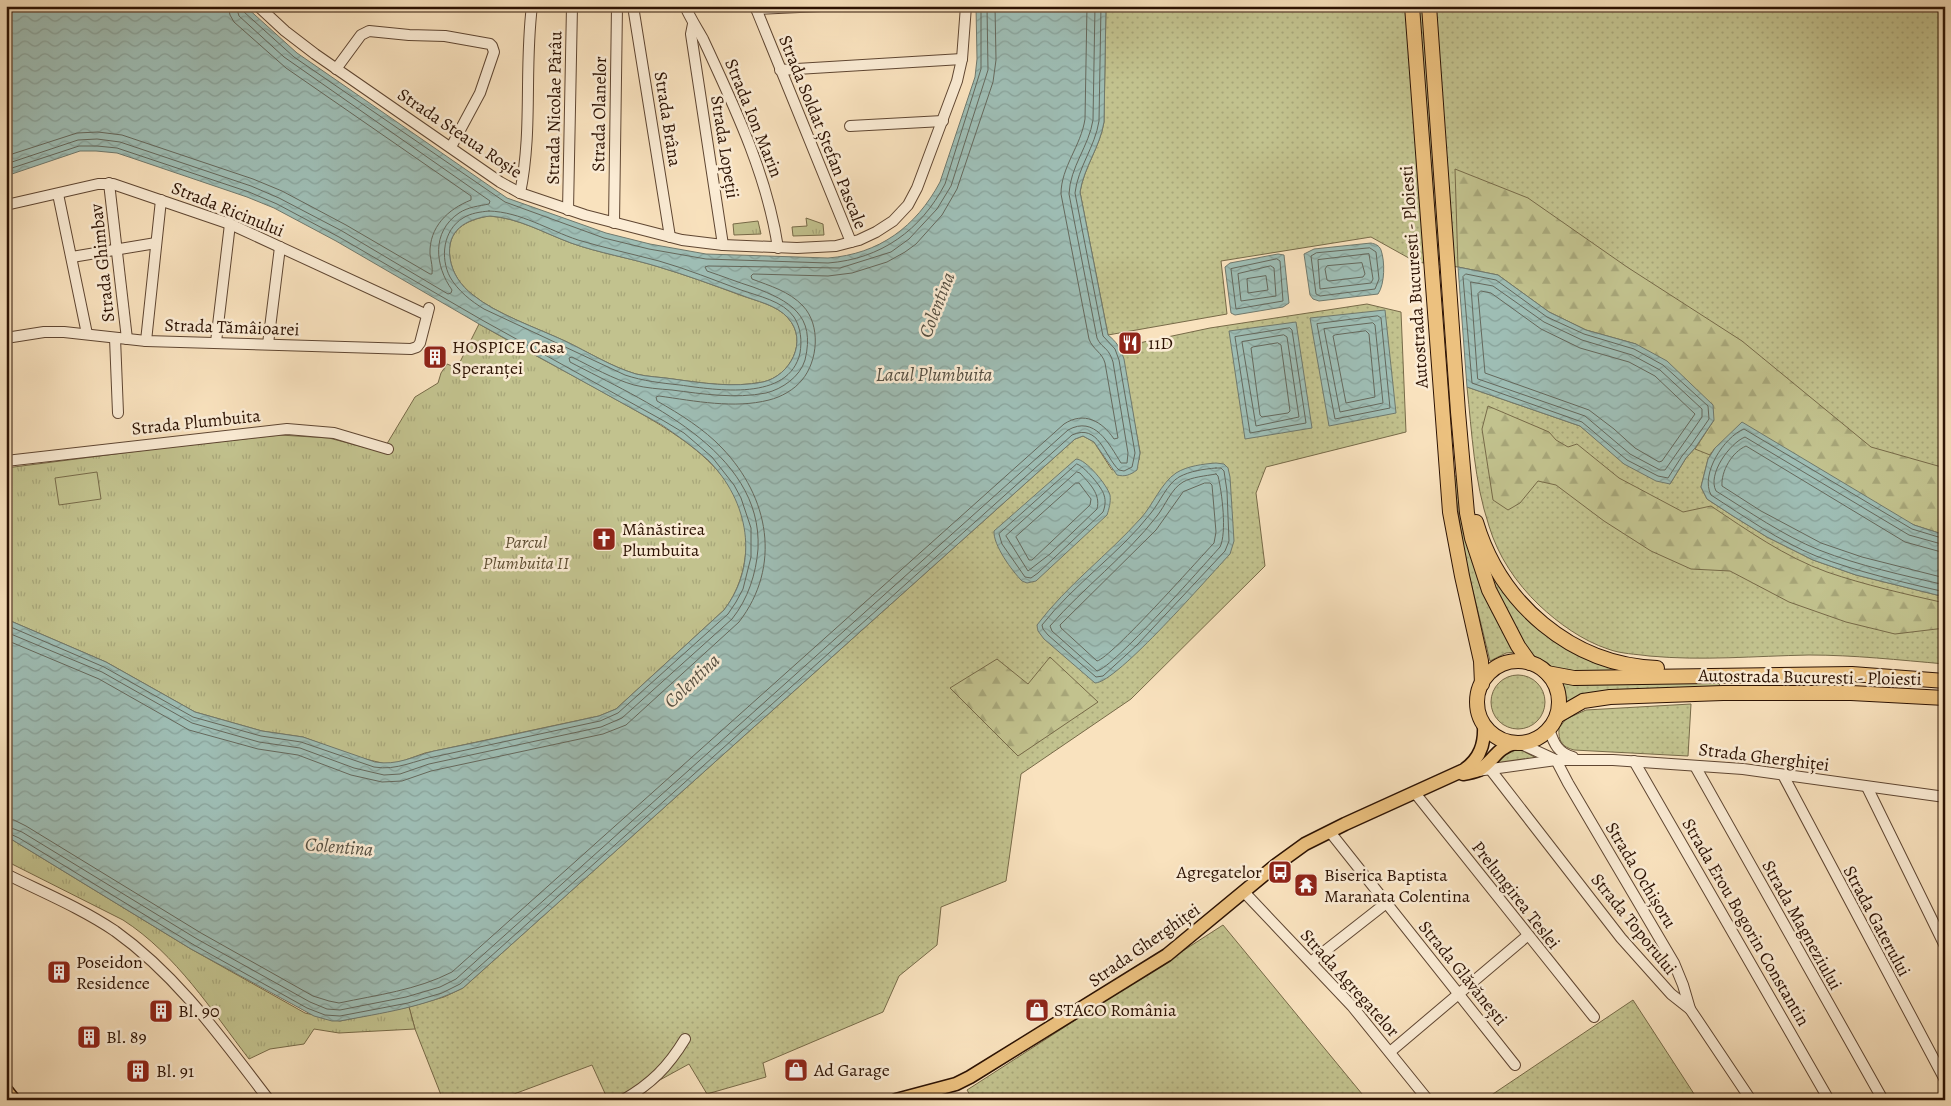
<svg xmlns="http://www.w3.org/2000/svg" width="1951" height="1106" font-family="Alegreya,serif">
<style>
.grass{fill:url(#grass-dots);stroke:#776a48}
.forest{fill:url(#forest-firs);stroke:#776a48}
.park{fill:url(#park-tufts);stroke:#776a48}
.pitch{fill:#c2c28e;stroke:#776a48}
.water{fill:url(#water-waves);stroke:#70796d;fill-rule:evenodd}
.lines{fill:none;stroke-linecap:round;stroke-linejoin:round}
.shore{stroke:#65685c;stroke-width:1}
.minor-casing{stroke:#5f4632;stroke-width:12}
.major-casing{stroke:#2c1203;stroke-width:15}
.highway-casing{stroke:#2c1203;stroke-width:16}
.minor{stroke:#fbecd5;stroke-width:10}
.major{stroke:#ecc17f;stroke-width:12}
.highway{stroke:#ecc17f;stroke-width:14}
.labels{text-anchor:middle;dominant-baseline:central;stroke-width:5;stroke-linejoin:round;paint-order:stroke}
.street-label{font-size:18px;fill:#2c1203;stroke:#fbecd5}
.poi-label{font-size:18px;fill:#2c1203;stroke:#fbecd5;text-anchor:start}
.park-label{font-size:18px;font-style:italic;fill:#605034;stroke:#fbecd5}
.water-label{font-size:19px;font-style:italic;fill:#544e41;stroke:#fbecd5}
</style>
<defs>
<pattern id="grass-dots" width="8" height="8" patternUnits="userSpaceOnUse" patternTransform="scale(1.25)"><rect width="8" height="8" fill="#c2c28e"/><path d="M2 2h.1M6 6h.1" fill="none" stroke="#a7a679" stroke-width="1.8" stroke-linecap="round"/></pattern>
<pattern id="forest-firs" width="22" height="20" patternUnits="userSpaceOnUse" patternTransform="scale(1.25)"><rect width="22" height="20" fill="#c2c28e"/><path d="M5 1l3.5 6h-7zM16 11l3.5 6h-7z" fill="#a7a679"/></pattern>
<pattern id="park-tufts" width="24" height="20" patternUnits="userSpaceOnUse" patternTransform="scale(1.25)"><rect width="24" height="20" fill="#c2c28e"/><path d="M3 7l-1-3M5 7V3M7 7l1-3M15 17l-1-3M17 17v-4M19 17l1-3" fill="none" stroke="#a7a679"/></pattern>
<pattern id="water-waves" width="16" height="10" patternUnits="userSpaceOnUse" patternTransform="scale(1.25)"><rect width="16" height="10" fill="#9ebdb4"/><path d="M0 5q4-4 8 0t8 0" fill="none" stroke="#88a199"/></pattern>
</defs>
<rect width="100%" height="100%" fill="#f9e2be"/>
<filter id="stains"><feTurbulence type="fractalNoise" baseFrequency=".004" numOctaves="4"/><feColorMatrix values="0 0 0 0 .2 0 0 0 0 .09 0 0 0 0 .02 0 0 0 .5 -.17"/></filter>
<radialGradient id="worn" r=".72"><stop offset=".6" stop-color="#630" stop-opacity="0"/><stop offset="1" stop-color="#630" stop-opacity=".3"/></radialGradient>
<g class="grass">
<path d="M1106,6H1945V535L1715,448L1708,459L1701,487L1707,499L1733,516L1767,537L1813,560L1856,575L1945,597V664C1899,660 1854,655 1809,655C1755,656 1703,661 1649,656C1636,654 1621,654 1608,649C1583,641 1558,623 1539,605C1516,583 1498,556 1489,526C1474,481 1472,433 1467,387L1580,426L1601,443L1670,484L1686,458L1695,448L1498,275L1458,267L1416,262L1371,237L1221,261L1227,314L1108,335L1080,192C1084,167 1100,147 1104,122Z"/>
<path d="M1367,304L1401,312L1406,432L1266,467L1256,493L1265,566L1131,699L1021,774L1006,881L941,907L937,945L899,976L883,1012L763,1063L766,1077L707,1094L689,1064L627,1098L608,1100L592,1065L498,1100H443L415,1029L409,1007L444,997L463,988L1075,439L1083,436L1094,442L1112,470L1139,460L1140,452L1120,347L1210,328Z"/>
<path d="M1453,476H1457L1459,496L1516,652L1506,653L1490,661L1465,558Z"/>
<path d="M1477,541L1532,622L1641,671L1575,674L1554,669L1548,663L1532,655L1524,647L1505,614Z"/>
<circle cx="1518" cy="702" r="27"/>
<path d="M1561,681L1719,683L1720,686L1576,698L1565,703V694Z"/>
<path d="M1691,704L1688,756L1574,750C1562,747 1558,741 1559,728L1566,719L1586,710Z"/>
<path d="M1513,749L1523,751L1540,760L1493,765L1498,758Z"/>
<path d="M1223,925L1367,1100H973L967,1090Z"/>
<path d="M1633,1000L1698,1100H1484Z"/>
</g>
<g class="forest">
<path d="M1455,169L1528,198L1627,267L1742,341L1871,447L1945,468V535L1914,525L1715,448L1710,455L1695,449L1714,420L1636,344L1586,330L1549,312L1498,275L1458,267Z"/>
<path d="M1488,406L1549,432L1556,440L1568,447L1577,444L1619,478L1683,512L1711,506C1747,530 1785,557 1827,572C1865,585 1905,594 1945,603V628L1895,634L1846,622L1789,602L1730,571L1691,569L1651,551L1604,521L1556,485L1538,481L1520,503L1508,510L1493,500L1482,429Z"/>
<path d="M1050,657L1098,702L1018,756L950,688L997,659L1028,684Z"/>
</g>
<g class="park">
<path d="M489,216C519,218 544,233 571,243C599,253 630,258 659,267C686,275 713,285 740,295C756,301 777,305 788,318C809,341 790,376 763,382C733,388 702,383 673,379C661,377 648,377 636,374C612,367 588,352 565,341C537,328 496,314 473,295C461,286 452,273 450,258C446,230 466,220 489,216Z"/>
<path d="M806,218L823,224L824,235L793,236L792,227L807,226Z"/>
<path d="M758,221L761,234L734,235L733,224Z"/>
<path d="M479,324C519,347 559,368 599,390C658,424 751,465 746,547C745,570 738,592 724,610L616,709L599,716L425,753L397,763L386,764L357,757L303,737L262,731L195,712L106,662L6,619V468L154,449L280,435L329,438L382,452L415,397L438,383L441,373L447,364L457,368Z"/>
<path d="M6,836L191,949L305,1013L340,1021L409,1007L415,1029L339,1033L314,1029L304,1044L270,1049L249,1059C212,1011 176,954 123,920L8,862L6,860Z"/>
</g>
<path class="pitch" d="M97,472L101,499L59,505L55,478Z"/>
<g class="water">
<path d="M6,6H245L297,53L507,198L606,233L650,244L706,254L828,258C879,254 916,227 940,182L975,77L977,59L976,6H1106L1104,122C1100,147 1084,167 1080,192L1108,335C1117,342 1120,348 1124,359L1140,453L1137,470C1130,475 1125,477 1117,475L1094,442L1083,436L1075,439L463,988C425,1007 382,1013 340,1021H332L314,1016L191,949L6,836V619L106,662L195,712L262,731L303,737L375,762C397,766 414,756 434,751C489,740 544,728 599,716L616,709L724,610C760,563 749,501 708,460C694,447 678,436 662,425L479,324L336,241L274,208L247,197L132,158L117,153L96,151H80L6,176ZM490,216C519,218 544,233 571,243C599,253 630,258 659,267C686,275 713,285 741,295C756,301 777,305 788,318C809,341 790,376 763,382C733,388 702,383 673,379C661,377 648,377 636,374C612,367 588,352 565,341C537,328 496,314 473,295C461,286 452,273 450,258C446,230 466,219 490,216Z"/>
<path d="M1371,243C1375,244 1379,245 1381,250C1385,261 1385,284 1378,294L1319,301L1313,299L1310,295L1304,254L1314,249Z"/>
<path d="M1278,254L1284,255L1289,303L1283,307L1235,315L1231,313L1225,267L1230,263Z"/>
<path d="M1458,267L1498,275L1549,312L1586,330L1636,344L1667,361L1713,405L1714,420L1695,448L1686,458L1670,484L1656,481L1624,464L1580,426L1467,387Z"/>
<path d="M1385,310L1396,413L1329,426L1310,318Z"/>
<path d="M1296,322L1312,428L1245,439L1229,331Z"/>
<path d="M1742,422L1914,525L1945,535V597L1856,575L1813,560L1767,537L1733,516L1707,499L1701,487L1708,459L1715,448Z"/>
<path d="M1076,459C1086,459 1107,485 1110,495C1111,502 1109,509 1107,515L1036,581L1027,583L1022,581C1012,571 993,545 994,531Z"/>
<path d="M1216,463L1224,464L1228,468L1230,477L1234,541L1230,554C1210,575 1117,683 1095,683L1044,639L1038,631L1037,625C1067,585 1108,555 1141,518C1153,505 1161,483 1176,473C1187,466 1203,464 1216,463Z"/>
</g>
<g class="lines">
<g class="shore">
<path d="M242,6L244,12L294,57L505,202L604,238L649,249L706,259L828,263C881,259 921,230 945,184L981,69V6"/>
<path d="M6,156L77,133L98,132L122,135L253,179L282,191L346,225L430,274H432C433,268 431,261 430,254C429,227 448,209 471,200V196L286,68L234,22L230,15L228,6"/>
<path d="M6,164L78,140L97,139L120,142L251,186L279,198L342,231L448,294L451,293L452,290C435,266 431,232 459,213C468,207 479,206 489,204L490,201L284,57L239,16L236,6"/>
<path d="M6,170L79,146H97L117,148L249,192L277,204L339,237L482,320L664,421L684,433L712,457L734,485L741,498L751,528V557L743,589L736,602L728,614L618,713L600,721C546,733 492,744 438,756C415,760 397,771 374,767L301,742L261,736L193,717L104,667L6,625"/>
<path d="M489,211C521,212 548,230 578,240C605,248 632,254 659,261C687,269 714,280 741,290C758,296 783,301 794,317C801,328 802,341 800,353C789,402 716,390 680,385C661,383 643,381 625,375L484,309C471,301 458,291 450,277C440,258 443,230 463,218C471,213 480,212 489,211Z"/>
<path d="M1370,248L1376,252L1379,279L1375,289L1320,296L1316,294L1311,256L1316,253Z"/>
<path d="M1369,254L1373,279L1371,283L1320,289L1318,260Z"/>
<path d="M1277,259L1280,261L1283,301L1236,309L1231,269Z"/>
<path d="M1362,263L1365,274L1363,277L1329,281L1327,280L1325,269L1327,266Z"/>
<path d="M1271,266L1274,268L1276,296L1241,301L1238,274Z"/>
<path d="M1466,274L1496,280L1547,317L1584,334L1634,349L1663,365L1708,406L1709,419L1691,445L1682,456L1668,478L1658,476L1627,460L1582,422L1472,383L1463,277Z"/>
<path d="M1266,276L1268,290L1248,293L1247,279Z"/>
<path d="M1471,282L1493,286L1544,322L1582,340L1632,355L1660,370L1702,409V417L1665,470H1660L1630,454L1585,416L1478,379Z"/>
<path d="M1481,291L1491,293L1541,329L1580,348L1629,362L1655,376L1695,414L1662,461L1659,462L1635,448L1614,429L1589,410L1485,373L1478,294Z"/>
<path d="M1378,316L1381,318L1390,408L1335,419L1317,324Z"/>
<path d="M1373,323L1375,325L1383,403L1340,412L1324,329Z"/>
<path d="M1290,328L1292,330L1306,423L1250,433L1235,337Z"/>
<path d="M1366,331L1369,334L1375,397L1346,403L1333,336L1335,335Z"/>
<path d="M1284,335L1287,337L1299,417L1256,426L1242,342Z"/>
<path d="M1278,343L1281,345L1290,411L1288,413L1262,417L1260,415L1251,348L1253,347Z"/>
<path d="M1077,464C1084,466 1102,487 1104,495C1106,501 1105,507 1103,512L1038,573L1031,578L1025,577L1002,544L999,534Z"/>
<path d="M1216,468H1221L1224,471L1227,491L1229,541L1225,551L1137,645L1103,676L1096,677L1048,635L1043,629L1042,625C1074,584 1119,554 1151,513C1160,502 1167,484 1179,477C1190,471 1204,469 1216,468Z"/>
<path d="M1077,472L1080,473C1089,483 1101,494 1097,509L1050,554L1028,571L1006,536Z"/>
<path d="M1216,474L1218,476C1222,492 1227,533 1220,547C1202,567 1114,667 1097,671L1052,631L1050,626C1084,587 1126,556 1157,516C1165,506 1171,489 1183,482C1192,477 1205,476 1216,474Z"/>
<path d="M1076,483H1079L1091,499L1090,505L1032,560H1029L1016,537Z"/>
<path d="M1205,483H1210L1212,485L1216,532L1214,543C1197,561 1112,657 1097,661L1061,628L1060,625L1156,530L1183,492Z"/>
<path d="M1945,539L1912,529L1744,429C1724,437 1700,474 1711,495C1745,517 1779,541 1816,556C1858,572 1902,582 1945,592"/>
<path d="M1945,545L1909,535L1745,437C1730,443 1707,474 1716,491C1750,512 1782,535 1819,550C1860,566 1902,575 1945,585"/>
<path d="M1945,553L1905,542L1746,446C1732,452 1721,471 1722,486L1761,511L1821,543L1862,557L1945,578"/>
<path d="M6,632L102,672L192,723L259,742L300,748L354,768L384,775L400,774L429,764L601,727L622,718L732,619C748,599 756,574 758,549C763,450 642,400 570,362L569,358L572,357C592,367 613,379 634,385C646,388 659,389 672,390C703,394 735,399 766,393C782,389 800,377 805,360C816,315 790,301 753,287C737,282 722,276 707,271L705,267L708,266L840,268L891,252L909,239L937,209L951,186L988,70L987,6"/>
<path d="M6,640L99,679L189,730L258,749L298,755L351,775L382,782L402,781L431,771L603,734L626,725L739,622C782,566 769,497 722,448C704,429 680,414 657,401L656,397L659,396C695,401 734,409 769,400C781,397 794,390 802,380C818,361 821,325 803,306C789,291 770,286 752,279L751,276L753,274L828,276L852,273L887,262L905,252L916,244L942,215L957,189L993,82L996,60L995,6"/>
<path d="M6,819L14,820L26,826L201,933L313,996L329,1001L339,1003C377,995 417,990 452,972L1064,424C1084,411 1102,421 1114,439L1118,438L1105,363C1102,352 1093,350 1089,339L1061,194C1061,167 1081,146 1085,119L1087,6"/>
<path d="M6,826L22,832L197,939L310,1002L327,1009L340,1010L406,997L440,987L456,979L1068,430C1095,415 1109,444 1121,463H1127L1128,453L1113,362C1108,346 1102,349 1097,338L1069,194C1070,167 1089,146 1093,120L1095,6"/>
<path d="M6,832L19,838L194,945L307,1008L325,1015L340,1016L408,1003L442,993L460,984L1072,435C1099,423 1104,456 1119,470L1124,471L1132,467L1135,453L1119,360L1115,349L1103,336L1075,193C1078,167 1095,147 1099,121L1101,6"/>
</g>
<g class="minor-casing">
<g id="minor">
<path d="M258,6L285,31L315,54L500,182L520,193L585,215L682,240L723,245L797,248L836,246L859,240L876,232L893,221L908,205L917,188L957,81L962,59L966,6"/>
<path d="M633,6L670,237"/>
<path d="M685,6C690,18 697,28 703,39C734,106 767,174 778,248"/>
<path d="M755,6L851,242"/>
<path d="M756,9L821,6"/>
<path d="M693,24L691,34L723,245"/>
<path d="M336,69L361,35L369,31L409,35L445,36L490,44L492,46L494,52L480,93L451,147"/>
<path d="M780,70L962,59"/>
<path d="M850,126L943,121"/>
<path d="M109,183L127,339"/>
<path d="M520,193C533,131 524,68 532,6"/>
<path d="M58,194L87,334"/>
<path d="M6,205L98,184H113L230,224L427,315"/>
<path d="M568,210L572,6"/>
<path d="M614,223L617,6"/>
<path d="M72,257L156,243"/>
<path d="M6,338L44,332H64L146,341L411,349L417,347L420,343L429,308"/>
<path d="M115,338L118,413"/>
<path d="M146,341L161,200"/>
<path d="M216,342L230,224"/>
<path d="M268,344L280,247"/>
<path d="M6,461L287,429L334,433L388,449"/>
<path d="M1549,729C1554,744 1558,753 1573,757"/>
<path d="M1519,743L1556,760"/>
<path d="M1556,760L1568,783L1674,963L1683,985L1690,1009"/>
<path d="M1634,761L1829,1100"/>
<path d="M1695,766L1883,1100"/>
<path d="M1490,769L1621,938L1671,994L1690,1009L1751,1100"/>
<path d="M1477,771L1556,760H1613L1743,769L1945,797"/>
<path d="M1783,775L1945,1080"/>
<path d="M1867,787L1945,946"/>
<path d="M1415,793L1594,1017"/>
<path d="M1330,832L1515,1065"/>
<path d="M6,874C42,892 81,908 115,931C178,976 222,1039 269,1100"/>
<path d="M1244,892L1352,1006L1428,1100"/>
<path d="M1311,962L1385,904"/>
<path d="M1390,1052L1527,936"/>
<path d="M623,1100C651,1084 668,1067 685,1039"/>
</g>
</g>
<g class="major-casing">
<g id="major">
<path d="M1463,774C1469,773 1474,772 1479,770C1494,761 1496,748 1515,743"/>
<path d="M6,1090L14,1100"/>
<path d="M896,1100L956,1084L970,1077L1167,955L1276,865L1305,844L1345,824L1464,770C1480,759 1485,744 1484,725"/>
</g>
</g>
<g class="highway-casing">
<g id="highway">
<path d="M1412,6L1450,512L1462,576L1481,661L1482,684"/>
<path d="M1429,6L1458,412L1467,513L1472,538L1489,590L1518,646L1530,663"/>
<path d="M1476,522C1500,603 1571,665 1657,668"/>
<circle cx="1518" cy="702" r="41"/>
<path d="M1547,673L1574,678L1852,674L1945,681"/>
<path d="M1557,716L1583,701L1610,697L1723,693H1851L1945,698"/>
</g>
</g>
<use href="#minor" class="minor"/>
<use href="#major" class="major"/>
<use href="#highway" class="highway"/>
</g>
<defs>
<g id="restaurant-square" transform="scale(1.25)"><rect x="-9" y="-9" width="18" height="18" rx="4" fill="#8f2418" stroke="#fbecd5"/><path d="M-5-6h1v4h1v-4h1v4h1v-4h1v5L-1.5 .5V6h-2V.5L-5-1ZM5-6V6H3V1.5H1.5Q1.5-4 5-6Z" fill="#fff"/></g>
<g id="building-square" transform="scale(1.25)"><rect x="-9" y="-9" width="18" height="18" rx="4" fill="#8f2418" stroke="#fbecd5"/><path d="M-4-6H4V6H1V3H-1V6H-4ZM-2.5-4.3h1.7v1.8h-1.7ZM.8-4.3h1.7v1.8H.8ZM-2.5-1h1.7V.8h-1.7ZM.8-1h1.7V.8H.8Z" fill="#fff"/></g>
<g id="church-square" transform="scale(1.25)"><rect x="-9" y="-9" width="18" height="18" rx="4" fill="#8f2418" stroke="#fbecd5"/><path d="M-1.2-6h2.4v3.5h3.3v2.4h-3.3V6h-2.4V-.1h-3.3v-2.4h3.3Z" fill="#fff"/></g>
<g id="bus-square" transform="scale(1.25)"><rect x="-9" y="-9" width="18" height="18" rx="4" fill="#8f2418" stroke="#fbecd5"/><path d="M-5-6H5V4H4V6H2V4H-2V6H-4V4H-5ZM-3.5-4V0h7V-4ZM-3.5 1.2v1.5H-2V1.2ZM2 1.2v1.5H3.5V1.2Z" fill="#fff"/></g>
<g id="temple-square" transform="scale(1.25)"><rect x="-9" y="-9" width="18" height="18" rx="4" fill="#8f2418" stroke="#fbecd5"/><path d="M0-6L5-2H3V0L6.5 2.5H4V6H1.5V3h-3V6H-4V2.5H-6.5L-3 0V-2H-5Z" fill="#fff"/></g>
<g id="shop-square" transform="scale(1.25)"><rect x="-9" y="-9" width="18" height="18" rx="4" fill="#8f2418" stroke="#fbecd5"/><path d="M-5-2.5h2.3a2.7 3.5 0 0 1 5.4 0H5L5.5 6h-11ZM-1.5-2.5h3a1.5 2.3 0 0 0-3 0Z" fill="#fff"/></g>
</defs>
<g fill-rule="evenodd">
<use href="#restaurant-square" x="1130" y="343"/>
<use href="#building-square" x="435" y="357"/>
<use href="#church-square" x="604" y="539"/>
<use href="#bus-square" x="1280" y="872"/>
<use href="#temple-square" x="1306" y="885"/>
<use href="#building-square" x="59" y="972"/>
<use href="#shop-square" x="1037" y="1010"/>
<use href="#building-square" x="161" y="1011"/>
<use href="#building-square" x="89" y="1037"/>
<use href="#shop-square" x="796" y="1070"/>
<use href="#building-square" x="138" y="1071"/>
</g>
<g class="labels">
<g class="street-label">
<text transform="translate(554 108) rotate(-89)">Strada Nicolae Pârâu</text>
<text transform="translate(599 114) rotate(-89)">Strada Olanelor</text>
<text transform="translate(754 118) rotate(68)">Strada Ion Marin</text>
<text transform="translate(668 119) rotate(81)">Strada Brâna</text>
<text transform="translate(823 132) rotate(68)">Strada Soldat Ștefan Pascale</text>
<text transform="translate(460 133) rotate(34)">Strada Steaua Roșie</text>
<text transform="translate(725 147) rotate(81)">Strada Lopeții</text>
<text transform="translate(228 209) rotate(22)">Strada Ricinului</text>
<text transform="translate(102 263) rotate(-96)">Strada Ghimbav</text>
<text transform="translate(1414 277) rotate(-94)">Autostrada Bucuresti - Ploiesti</text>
<text transform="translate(232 327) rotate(2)">Strada Tămâioarei</text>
<text transform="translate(196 422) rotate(-6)">Strada Plumbuita</text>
<text transform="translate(1810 677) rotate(1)">Autostrada Bucuresti - Ploiesti</text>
<text transform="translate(1764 757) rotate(7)">Strada Gherghiței</text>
<text transform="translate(1641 875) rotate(59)">Strada Ochișoru</text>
<text transform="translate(1516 895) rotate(52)">Prelungirea Teslei</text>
<text transform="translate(1877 921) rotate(62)">Strada Gaterului</text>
<text transform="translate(1746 922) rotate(60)">Strada Erou Bogorin Constantin</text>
<text transform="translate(1634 924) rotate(51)">Strada Toporului</text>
<text transform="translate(1802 925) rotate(61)">Strada Magneziului</text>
<text transform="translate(1144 945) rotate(-35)">Strada Gherghiței</text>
<text transform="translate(1463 973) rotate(51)">Strada Glăvănești</text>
<text transform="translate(1350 983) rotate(48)">Strada Agregatelor</text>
</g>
<g class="poi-label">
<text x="1148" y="343">11D</text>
<text x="452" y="347">HOSPICE Casa<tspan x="452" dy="21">Speranței</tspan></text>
<text x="622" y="529">Mânăstirea<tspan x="622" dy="21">Plumbuita</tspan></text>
<text x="1262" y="872" text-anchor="end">Agregatelor</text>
<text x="1324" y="875">Biserica Baptista<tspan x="1324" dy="21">Maranata Colentina</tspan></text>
<text x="76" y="962">Poseidon<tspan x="76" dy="21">Residence</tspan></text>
<text x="1054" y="1010">STACO România</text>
<text x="178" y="1011">Bl. 90</text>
<text x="106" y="1037">Bl. 89</text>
<text x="814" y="1070">Ad Garage</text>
<text x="156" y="1071">Bl. 91</text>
</g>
<g class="park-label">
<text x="526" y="542">Parcul<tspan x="526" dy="21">Plumbuita II</tspan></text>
</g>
<g class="water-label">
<text transform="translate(937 305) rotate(-69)">Colentina</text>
<text x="934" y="375">Lacul Plumbuita</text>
<text transform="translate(692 681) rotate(-44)">Colentina</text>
<text transform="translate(339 847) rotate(5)">Colentina</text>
</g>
</g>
<rect width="1951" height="1106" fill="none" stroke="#f9e2be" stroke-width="25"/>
<rect x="8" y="8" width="1936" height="1091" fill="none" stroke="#2c1203" stroke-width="2.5"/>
<rect x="12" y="12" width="1926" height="1081" fill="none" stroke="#2c1203"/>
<rect width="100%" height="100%" filter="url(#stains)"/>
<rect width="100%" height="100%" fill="url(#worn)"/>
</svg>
